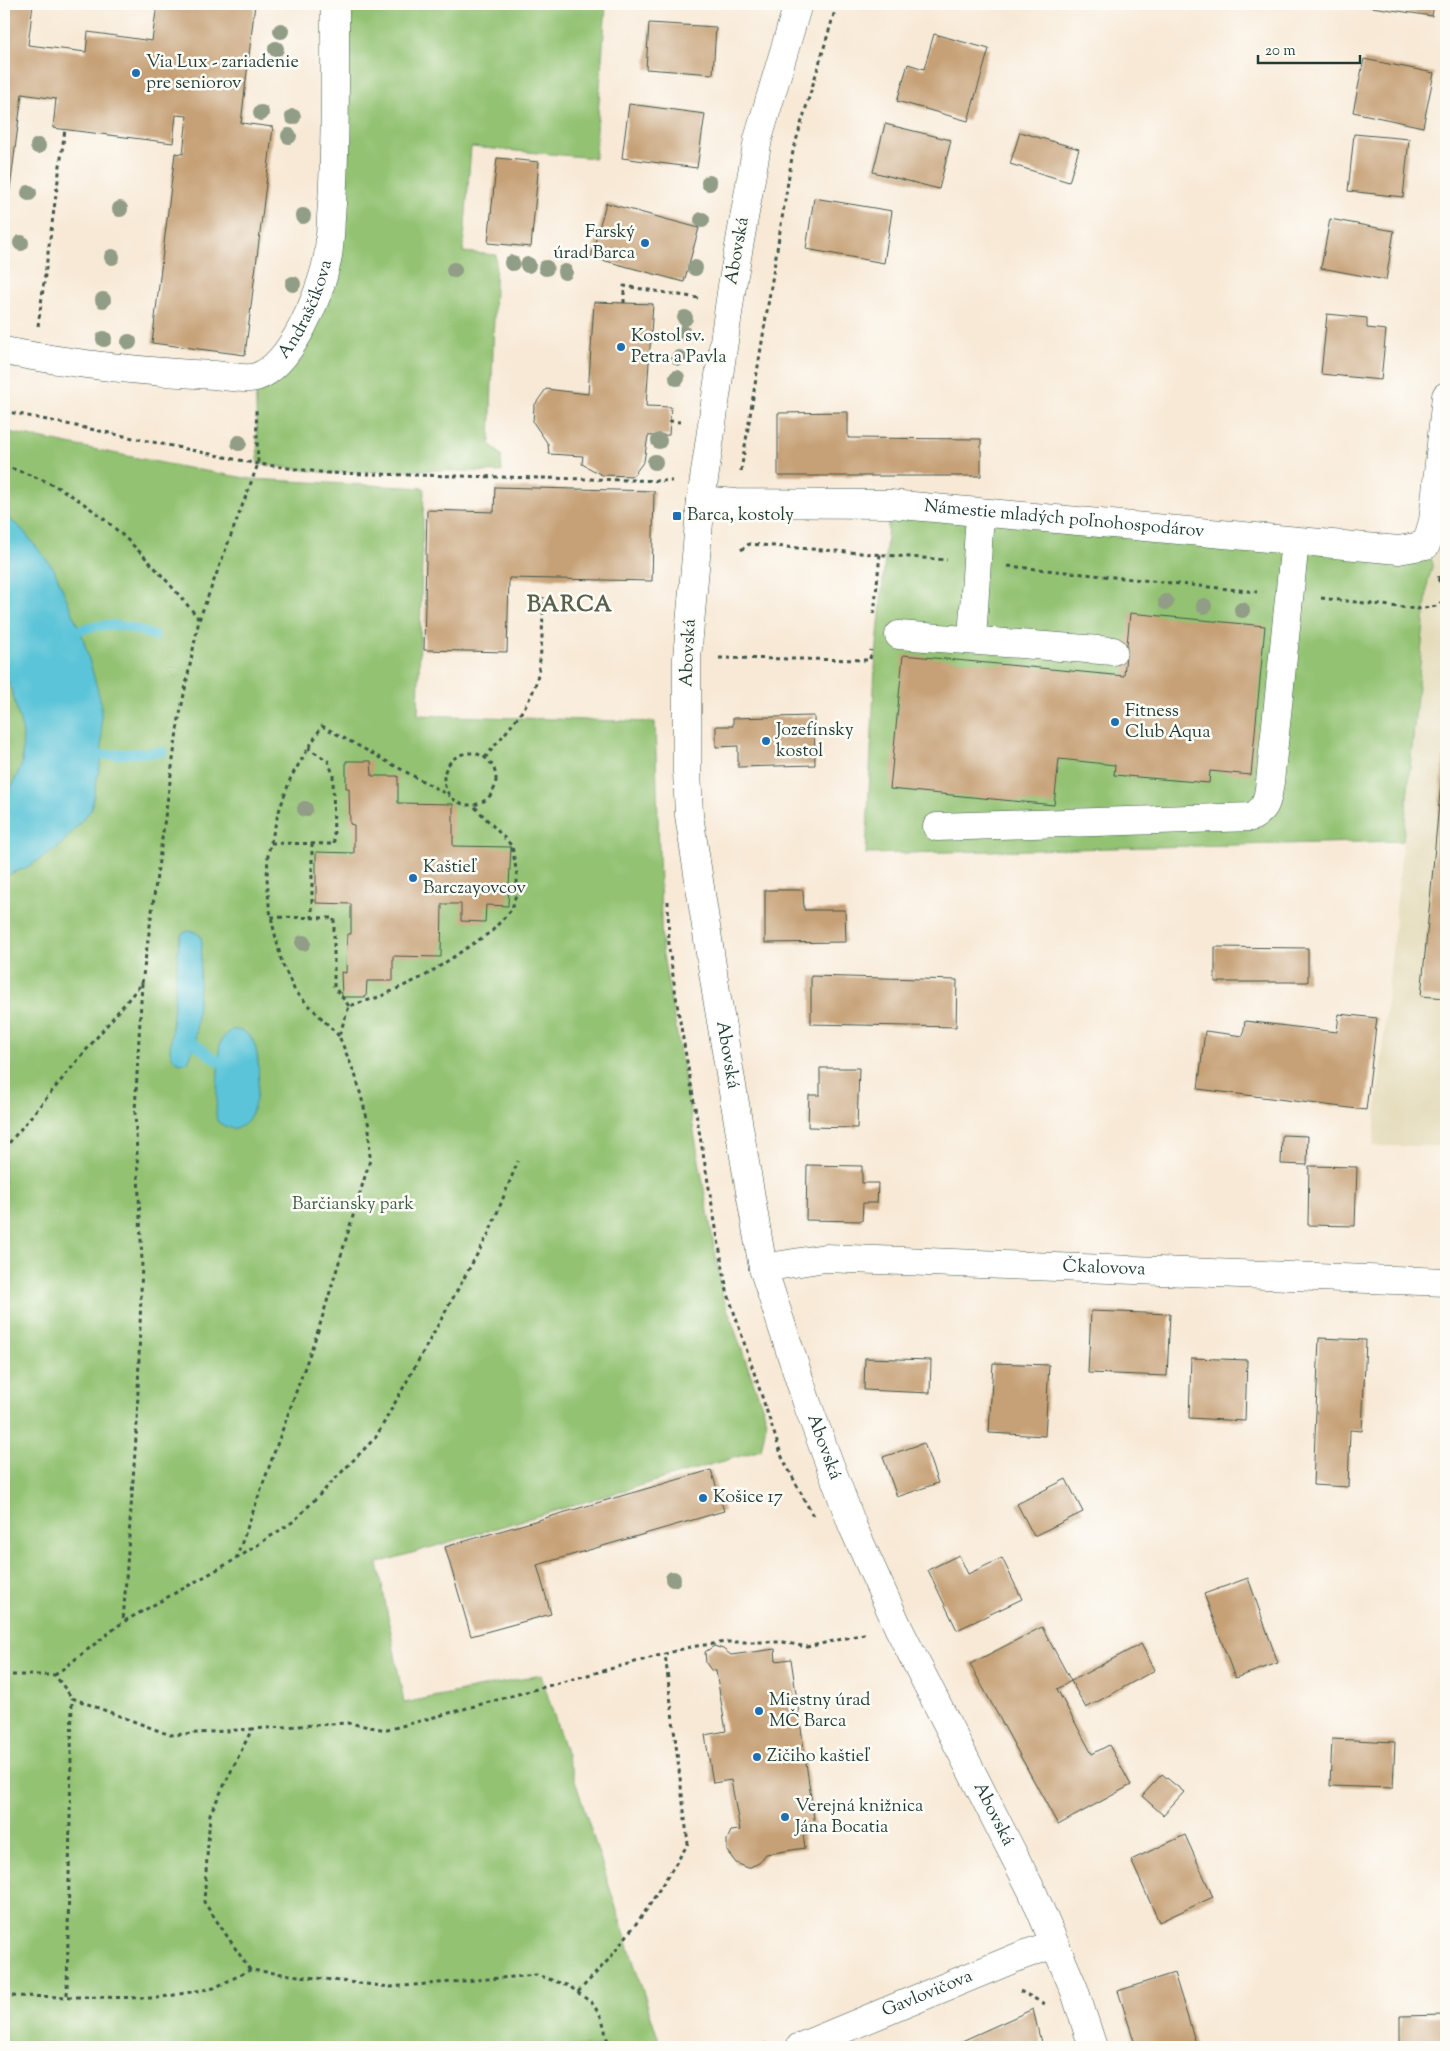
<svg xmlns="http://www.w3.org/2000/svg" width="1450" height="2051" font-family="'Sorts Mill Goudy',serif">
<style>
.built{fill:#e4dbba}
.green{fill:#93c272;stroke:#598053}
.water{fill:#5cc4d8;stroke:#3e8086}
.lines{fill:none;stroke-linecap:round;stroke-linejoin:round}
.stream{stroke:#5cc4d8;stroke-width:10}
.building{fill:#c6a076}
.minor-casing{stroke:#40574c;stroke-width:29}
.path{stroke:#40574c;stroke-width:3;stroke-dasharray:4 4;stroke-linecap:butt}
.minor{stroke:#fff;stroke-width:28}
.tree{fill:#919d86}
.poi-dot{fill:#1f6fb2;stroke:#fdfcf7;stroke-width:2}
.labels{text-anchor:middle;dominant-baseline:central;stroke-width:5;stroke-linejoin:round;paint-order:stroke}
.poi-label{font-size:18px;fill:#1f3d34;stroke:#fdfcf7;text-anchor:start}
.street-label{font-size:18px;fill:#1f3d34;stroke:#fdfcf7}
.park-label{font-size:18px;fill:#3c5e44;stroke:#fdfcf7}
.district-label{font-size:22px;font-weight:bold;letter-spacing:1px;fill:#59604b;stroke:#fdfcf7}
</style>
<rect width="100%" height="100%" fill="#fdfcf7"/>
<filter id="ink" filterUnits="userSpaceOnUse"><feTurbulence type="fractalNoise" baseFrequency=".02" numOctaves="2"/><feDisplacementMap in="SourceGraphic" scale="10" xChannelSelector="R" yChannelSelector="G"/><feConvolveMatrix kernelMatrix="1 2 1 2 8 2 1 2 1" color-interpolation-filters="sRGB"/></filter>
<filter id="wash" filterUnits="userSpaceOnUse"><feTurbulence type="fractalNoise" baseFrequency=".0096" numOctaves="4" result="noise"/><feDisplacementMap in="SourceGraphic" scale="20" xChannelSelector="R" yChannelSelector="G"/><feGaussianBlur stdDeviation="1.12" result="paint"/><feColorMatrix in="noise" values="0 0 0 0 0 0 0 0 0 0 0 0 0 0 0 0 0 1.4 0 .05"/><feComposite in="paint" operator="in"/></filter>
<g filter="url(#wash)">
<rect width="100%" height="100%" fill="#f8e9d6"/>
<path class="built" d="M1446,396V1146H1373L1428,581L1433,565L1426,545Z"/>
<g class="green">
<path d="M335,4H606L595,158L471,147L463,252L496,255L490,444L501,455L502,472L425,470L328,473L258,464L255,378L314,303Z"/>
<path d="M4,431L182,467L251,479L424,488L418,715L655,722L662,949L723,1297L767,1420L761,1450L378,1563L404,1703L541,1675L661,2047H4Z"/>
<path d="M890,504L1426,545L1433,564L1428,581L1403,841L866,854L875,667Z"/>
</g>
<g class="water">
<path d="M4,515L22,529L54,569L83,638L101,702L102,755L91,810L58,848L26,868L4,876V803L22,764L23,733L11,688L4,673Z"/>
<path d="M189,931L195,932L201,936L202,945L195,1044L188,1062L180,1063L173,1059L170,1051L179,941L182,933Z"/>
<path d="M231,1030C239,1029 247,1032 252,1039C266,1061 259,1155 217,1121L216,1114L219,1050L221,1040Z"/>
</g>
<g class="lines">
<g class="stream">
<path d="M80,630C113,621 124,625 155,636"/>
<path d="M102,755L163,752"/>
<path d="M195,1044L219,1062"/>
</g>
</g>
<g id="blocks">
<g class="building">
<path d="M4,4H33L28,45L86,52L88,32L152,41L157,4H255L241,123L273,127L245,355L152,343L175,153L183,154L187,116L176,115L173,143L53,128L56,99L22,94L4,236Z"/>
<path d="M1366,4H1434L1432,16L1365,6Z"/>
<path d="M649,23L716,27L713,74L646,69Z"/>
<path d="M934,34L989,49L968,121L897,101L908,64L924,69Z"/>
<path d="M1364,59L1434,73L1423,127L1353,112Z"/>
<path d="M629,104L705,114L697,168L622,158Z"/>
<path d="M885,124L951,140L939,189L873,172Z"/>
<path d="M1020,132L1079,149L1069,182L1010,164Z"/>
<path d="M1354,134L1409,139L1403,197L1348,191Z"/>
<path d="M497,158L539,162L531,247L488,243Z"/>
<path d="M814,198L892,211L884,263L806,249Z"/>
<path d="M606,203L699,228L684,282L591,257Z"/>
<path d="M1330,219L1394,231L1386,280L1321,268Z"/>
<path d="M594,302L653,304L646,406L671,407L669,435L648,436L644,461L633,476L602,475L582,464L583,456L549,454L548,444L533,422L534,406L546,389L588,394Z"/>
<path d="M1327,314L1367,318V328L1386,330L1381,380L1321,374Z"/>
<path d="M848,412V438L981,439V476H778V413Z"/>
<path d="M495,487L654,491L652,581L509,578L507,652L424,650L427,510L494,512Z"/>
<path d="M1130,613L1265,626L1251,775L1210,771L1209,783L1114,775L1115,765L1059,759L1054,805L890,789L903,655L1124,676Z"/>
<path d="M814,716L815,765L738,767V746L716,747V726H733V718Z"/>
<path d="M1444,750H1446V998L1421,996Z"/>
<path d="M346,761H371L372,776H398V803L453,804V846L511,847L508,906L486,905L485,922L461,921V904H442L441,957L393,956V981H367L366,997H342L341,972L346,973L347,934H351V904L316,903V852L354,853V825L350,824L349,788H346Z"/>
<path d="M765,890H803L804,910H845L846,942L765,943Z"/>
<path d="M1215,947L1308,948V982H1215Z"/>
<path d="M811,976L957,980L956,1027L811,1024Z"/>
<path d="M1339,1014L1377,1018L1366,1110L1198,1089L1205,1031L1243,1036L1245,1021L1337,1032Z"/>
<path d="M820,1068H859L857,1128L808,1127L809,1095H820Z"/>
<path d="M1282,1135L1308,1136L1307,1165L1281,1164Z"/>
<path d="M807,1165L862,1166V1183H878L877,1203H863L862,1221L806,1220Z"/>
<path d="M1309,1166L1357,1167L1355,1226L1308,1225Z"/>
<path d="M1091,1311L1170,1314L1167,1376L1088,1373Z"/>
<path d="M1319,1338L1366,1340L1362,1431L1350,1430L1348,1487L1313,1485Z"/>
<path d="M865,1358L931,1360L930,1393L864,1390Z"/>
<path d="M1191,1358L1247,1360L1245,1421L1189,1418Z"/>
<path d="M993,1363L1049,1365L1045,1436L989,1433Z"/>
<path d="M924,1443L938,1483L897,1497L883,1457Z"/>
<path d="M711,1470L724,1511L537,1565L551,1614L471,1636L445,1547Z"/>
<path d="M1066,1479L1083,1512L1034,1536L1017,1504Z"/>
<path d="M959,1555L968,1574L1002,1558L1022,1599L957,1630L928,1570Z"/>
<path d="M1248,1578L1278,1663L1235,1678L1204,1594Z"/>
<path d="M1042,1627L1071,1681L1057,1689L1092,1754L1109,1745L1131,1785L1058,1825L970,1664Z"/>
<path d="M1141,1644L1155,1670L1086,1708L1071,1681Z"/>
<path d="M714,1646L723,1649L731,1655L775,1649L776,1661L791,1659L816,1832L803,1834L805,1848L766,1854L759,1863L748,1868L736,1863L727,1851V1840L731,1831L740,1830L731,1780L713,1783L705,1735L726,1731L716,1671L711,1670L706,1663L705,1652Z"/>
<path d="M1332,1739L1395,1742L1393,1788L1330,1786Z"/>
<path d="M1162,1774L1184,1792L1163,1815L1142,1796Z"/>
<path d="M1185,1835L1213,1897L1159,1922L1131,1860Z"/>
<path d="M1174,1973L1197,2047H1136L1118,1991Z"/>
<path d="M1033,2009L1042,2047H949L973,2036Z"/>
<path d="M1446,2015V2047H1400V2016Z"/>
</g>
</g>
</g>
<g filter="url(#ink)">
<use href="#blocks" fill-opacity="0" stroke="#40574c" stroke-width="1"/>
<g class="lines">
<g class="minor-casing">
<g id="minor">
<path id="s1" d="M798,4L758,139L732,286L701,500L687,658V771L689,815L716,992L763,1268L808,1406L853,1527L899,1629L1033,1893L1074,1989L1093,2047"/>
<path id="s2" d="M4,351C73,364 144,372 214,375C224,376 247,380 256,377C291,366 320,294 327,261C331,243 330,223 332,204C336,138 335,71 335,4"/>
<path id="s3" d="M701,500L736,503L890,504L1399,550L1426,545L1433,521L1446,396"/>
<path d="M899,635L1113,651"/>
<path d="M972,640L980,513"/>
<path d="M937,827L1252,817C1268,807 1267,800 1270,782L1295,541"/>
<path id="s4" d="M763,1268L825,1258L1446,1282"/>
<path id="s5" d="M800,2047L1018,1957L1054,1944"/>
</g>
</g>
<g class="path">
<path d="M624,303V286L698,298"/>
<path d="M38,326L65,129"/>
<path d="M4,411L258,464L328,473L672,481"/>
<path d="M669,421L681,422"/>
<path d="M4,466C17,470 30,475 43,480C106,509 156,567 199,619"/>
<path d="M741,471L793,151L837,4"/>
<path d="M741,550L749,544L947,560"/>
<path d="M1008,566L1257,592"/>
<path d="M1438,579L1446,590"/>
<path d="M1439,580V573"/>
<path d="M1321,598L1417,609L1437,606L1446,598"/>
<path d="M874,614L880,554"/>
<path d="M719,658L870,660L871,650"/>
<circle cx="470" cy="779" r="26"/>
<path d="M485,758C501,737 524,714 534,689C542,668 543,620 543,597"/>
<path d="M271,843L334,844L333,774L328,761L308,748"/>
<path d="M312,843V918"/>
<path d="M668,901L669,948L678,1010L727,1291L782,1457L813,1516"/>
<path d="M271,917L334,918V987L349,1006"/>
<path d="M142,983L178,724L199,620L258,464L256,409"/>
<path d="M339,1036L295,991L282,963L273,926L269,905L267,878L268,854L278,814L291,777L322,726L450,796"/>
<path d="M4,1149L142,983L135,1111L142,1261L137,1423L123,1622"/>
<path d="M236,1559L319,1328L370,1160L369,1126L356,1077L339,1036L349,1006L379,997L425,976L492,931L512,909L517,890V875L512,846L473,805"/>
<path d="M4,1675H55L72,1698L170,1735L252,1729"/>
<path d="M55,1675L123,1622L236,1559L294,1521L376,1437L489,1233L518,1161"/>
<path d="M250,1970L204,1902L210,1814L252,1729L347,1723L387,1730L690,1647L727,1642H783L807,1647L864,1634L867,1635"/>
<path d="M1020,1991L1045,2004"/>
<path d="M578,1992L610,1958L647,1909L688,1844L665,1654"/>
<path d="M67,1995L72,1698"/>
<path d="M4,1996L157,1998L214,1988L250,1970L390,1987L537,1975L569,1986L592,2003L602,2018L609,2047"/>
<path d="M755,2047L769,2043"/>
</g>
<use href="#minor" class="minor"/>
</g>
<g class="tree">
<circle cx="281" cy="31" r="8"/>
<circle cx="276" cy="49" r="8"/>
<circle cx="261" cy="113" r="8"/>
<circle cx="293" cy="117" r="8"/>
<circle cx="289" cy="136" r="8"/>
<circle cx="38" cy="146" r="8"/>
<circle cx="709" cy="183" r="8"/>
<circle cx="29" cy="193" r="8"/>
<circle cx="120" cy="209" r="8"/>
<circle cx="303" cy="216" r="8"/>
<circle cx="702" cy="220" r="8"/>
<circle cx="21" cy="243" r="8"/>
<circle cx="112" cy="257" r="8"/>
<circle cx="512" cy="263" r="8"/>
<circle cx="528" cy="265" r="8"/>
<circle cx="546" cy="268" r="8"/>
<circle cx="695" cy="268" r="8"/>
<circle cx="454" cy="270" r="8"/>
<circle cx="565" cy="272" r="8"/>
<circle cx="293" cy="284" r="8"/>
<circle cx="103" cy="300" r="8"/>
<circle cx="685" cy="318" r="8"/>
<circle cx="683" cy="333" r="8"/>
<circle cx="104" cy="339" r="8"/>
<circle cx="129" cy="342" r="8"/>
<circle cx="679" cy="358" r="8"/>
<circle cx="677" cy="378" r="8"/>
<circle cx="659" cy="441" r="8"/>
<circle cx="239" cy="443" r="8"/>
<circle cx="655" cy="462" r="8"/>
<circle cx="1166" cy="602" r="8"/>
<circle cx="1204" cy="606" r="8"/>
<circle cx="1242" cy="610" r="8"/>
<circle cx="305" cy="809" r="8"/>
<circle cx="303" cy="943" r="8"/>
<circle cx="673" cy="1579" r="8"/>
</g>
</g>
<g class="poi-dot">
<circle cx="136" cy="73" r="5"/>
<circle cx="645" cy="243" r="5"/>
<circle cx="621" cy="347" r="5"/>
<rect x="672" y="511" width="10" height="10" rx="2.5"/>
<circle cx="1115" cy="722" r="5"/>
<circle cx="766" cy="741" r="5"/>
<circle cx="413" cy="878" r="5"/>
<circle cx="703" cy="1498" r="5"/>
<circle cx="759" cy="1711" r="5"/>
<circle cx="757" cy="1757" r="5"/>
<circle cx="785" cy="1817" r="5"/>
</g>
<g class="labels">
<g class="poi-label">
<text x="146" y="63">Via Lux - zariadenie<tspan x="146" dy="21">pre seniorov</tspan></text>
<text x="635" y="233" text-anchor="end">Farský<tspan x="635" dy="21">úrad Barca</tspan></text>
<text x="631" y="337">Kostol sv.<tspan x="631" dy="21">Petra a Pavla</tspan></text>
<text x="687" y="516">Barca, kostoly</text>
<text x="1125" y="712">Fitness<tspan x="1125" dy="21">Club Aqua</tspan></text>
<text x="776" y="731">Jozefínsky<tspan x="776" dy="21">kostol</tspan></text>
<text x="423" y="868">Kaštieľ<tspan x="423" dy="21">Barczayovcov</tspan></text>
<text x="713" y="1498">Košice 17</text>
<text x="769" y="1701">Miestny úrad<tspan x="769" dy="21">MČ Barca</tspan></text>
<text x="767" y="1757">Zičiho kaštieľ</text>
<text x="795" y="1807">Verejná knižnica<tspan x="795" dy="21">Jána Bocatia</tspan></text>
</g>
<g class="street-label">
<text transform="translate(738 251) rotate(-80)">Abovská</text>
<text stroke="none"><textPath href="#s2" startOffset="341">Andraščíkova</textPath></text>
<text stroke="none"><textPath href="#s3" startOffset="364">Námestie mladých poľnohospodárov</textPath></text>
<text transform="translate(689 653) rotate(-87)">Abovská</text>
<text stroke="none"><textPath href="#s1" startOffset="1065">Abovská</textPath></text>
<text stroke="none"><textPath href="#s4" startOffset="342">Čkalovova</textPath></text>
<text stroke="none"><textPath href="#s1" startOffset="1470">Abovská</textPath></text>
<text stroke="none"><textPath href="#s1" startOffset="1875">Abovská</textPath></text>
<text stroke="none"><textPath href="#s5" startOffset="138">Gavlovičova</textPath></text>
</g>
<g class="park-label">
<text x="353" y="1205">Barčiansky park</text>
</g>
<g class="district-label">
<text x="570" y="606">BARCA</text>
</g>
</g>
<rect width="1450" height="2051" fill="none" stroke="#fdfcf7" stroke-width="20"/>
<path d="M1258 55v8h102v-8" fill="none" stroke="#1f3d34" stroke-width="2.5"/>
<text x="1265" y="55" font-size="15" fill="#1f3d34" stroke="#fdfcf7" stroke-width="4" paint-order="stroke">20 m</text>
</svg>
